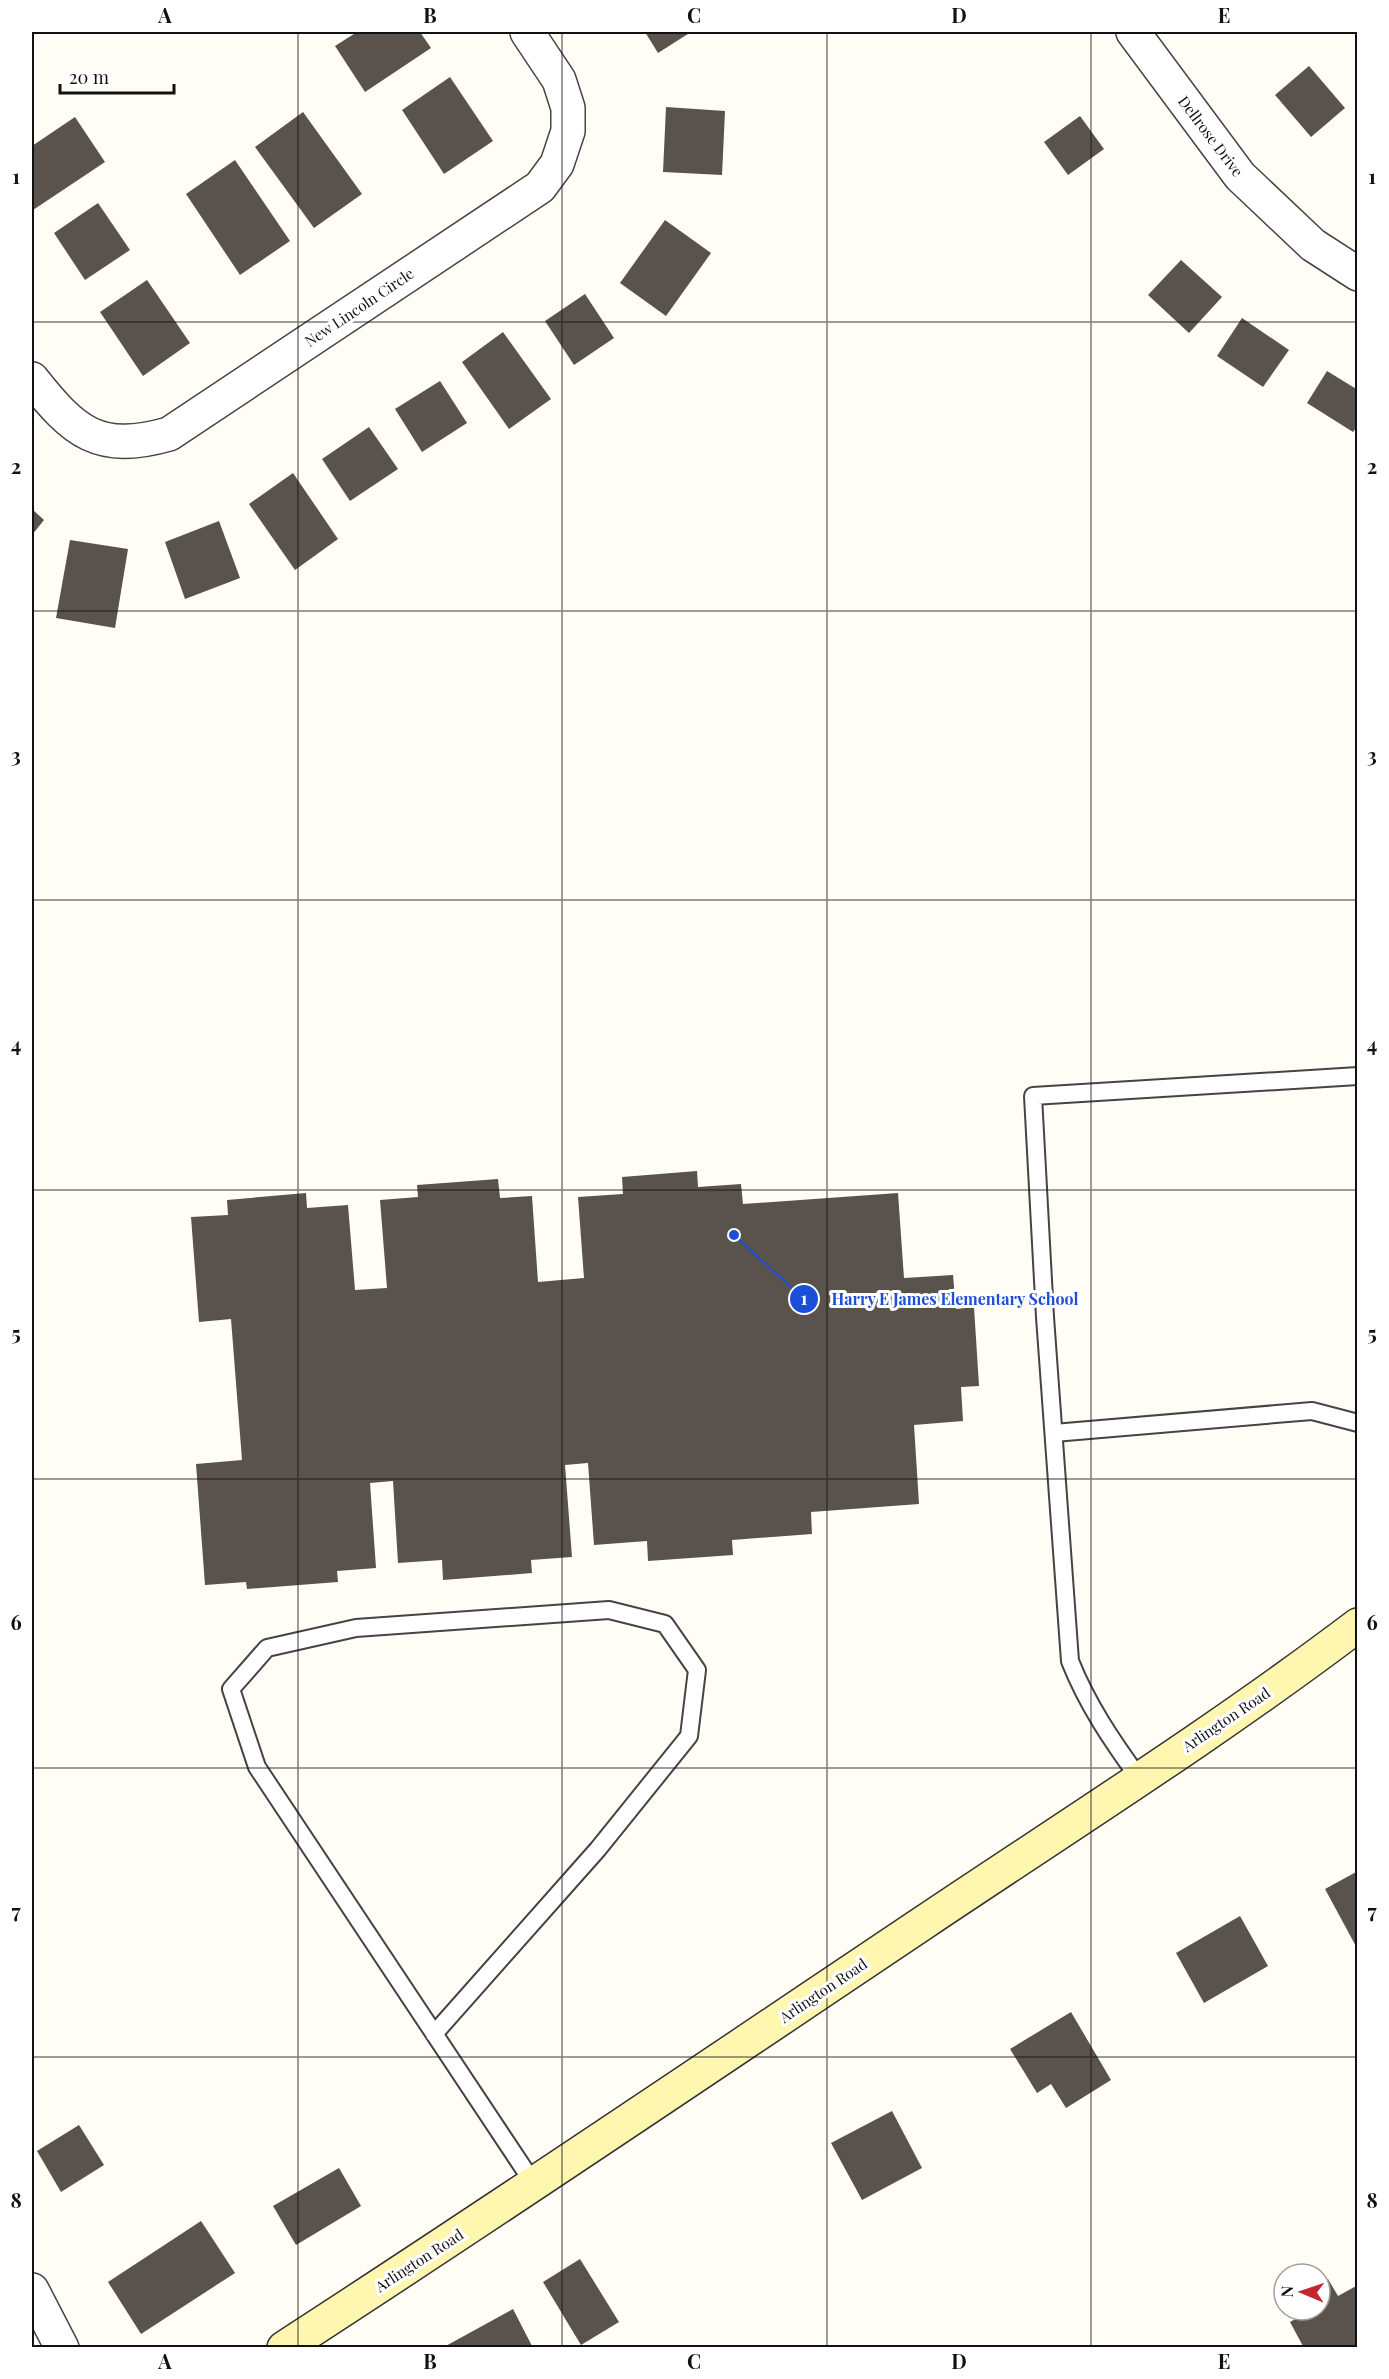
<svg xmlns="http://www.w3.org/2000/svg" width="1389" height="2379" font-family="'Playfair Display',serif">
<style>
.building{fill:#5a524d}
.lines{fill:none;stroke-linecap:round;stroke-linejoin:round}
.lane-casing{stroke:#444;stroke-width:20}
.street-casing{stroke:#444;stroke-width:36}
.secondary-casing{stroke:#333;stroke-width:36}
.lane{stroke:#fff;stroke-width:16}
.street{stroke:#fff;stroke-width:33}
.secondary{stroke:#fff6b0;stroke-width:33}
.grid{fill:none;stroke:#111;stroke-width:1.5;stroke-opacity:0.55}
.labels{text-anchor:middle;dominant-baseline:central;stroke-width:6;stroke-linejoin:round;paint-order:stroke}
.street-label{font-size:15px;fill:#111;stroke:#fff}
.leader{fill:none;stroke:#1d4ed8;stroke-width:2}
.callout-dot{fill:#1d4ed8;stroke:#fff;stroke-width:2}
.mark-label{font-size:18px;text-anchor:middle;font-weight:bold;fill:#fff}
.callout-label{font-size:16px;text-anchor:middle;font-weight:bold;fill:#1d4ed8;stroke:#fff;stroke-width:6;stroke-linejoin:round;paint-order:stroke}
.neatline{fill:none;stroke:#111;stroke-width:2}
.grid-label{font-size:20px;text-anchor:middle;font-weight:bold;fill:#111}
</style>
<rect width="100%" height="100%" fill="#fffdf5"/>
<g class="building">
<path d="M357,32H420L431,48L365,92L335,46Z"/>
<path d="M645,32H691L658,53Z"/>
<path d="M1309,66L1345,108L1311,137L1275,95Z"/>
<path d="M450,77L493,141L444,174L402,110Z"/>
<path d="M666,107L725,111L722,175L663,172Z"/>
<path d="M303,112L362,194L314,228L255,147Z"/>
<path d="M1080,116L1104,149L1068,175L1044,142Z"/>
<path d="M75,117L105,162L33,210L32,207V146Z"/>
<path d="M235,160L290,241L240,275L186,194Z"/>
<path d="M98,203L130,250L85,280L54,233Z"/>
<path d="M665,220L711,253L666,316L620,283Z"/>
<path d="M1181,260L1222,297L1189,333L1148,295Z"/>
<path d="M147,280L190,343L143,376L100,312Z"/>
<path d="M585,294L614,338L574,365L545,321Z"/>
<path d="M1242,318L1289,350L1263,387L1217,356Z"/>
<path d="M503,332L551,399L509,429L462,362Z"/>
<path d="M1327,371L1358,390V425L1353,432L1307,403Z"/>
<path d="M440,381L467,423L422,452L395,409Z"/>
<path d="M369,427L398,469L350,501L322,459Z"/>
<path d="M293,473L338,539L295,570L249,504Z"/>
<path d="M32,509L44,520L32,535Z"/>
<path d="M219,521L240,578L185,599L165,542Z"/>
<path d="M70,540L128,549L115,628L56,618Z"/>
<path d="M697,1171L698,1187L741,1184L743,1204L898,1193L904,1278L953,1275L956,1309L974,1307L979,1386L961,1387L963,1421L914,1425L919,1504L811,1512L812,1534L732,1540L733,1555L648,1561L647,1541L594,1545L588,1463L565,1465L572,1557L531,1560L532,1573L443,1580L442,1560L398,1563L393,1481L370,1483L376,1568L337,1571L338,1582L247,1589L246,1582L205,1585L196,1464L242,1460L231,1319L199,1322L191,1217L228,1215L227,1200L306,1193L307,1208L348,1205L355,1290L387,1288L380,1200L418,1197L417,1185L498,1179L500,1198L532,1196L538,1282L584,1278L578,1197L623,1194L622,1177Z"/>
<path d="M1358,1871V1950L1325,1889Z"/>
<path d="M1240,1916L1268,1966L1204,2003L1176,1953Z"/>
<path d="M1071,2012L1111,2080L1066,2108L1051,2084L1037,2093L1010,2049Z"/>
<path d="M892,2111L922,2168L862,2200L831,2143Z"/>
<path d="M79,2125L104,2165L61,2192L37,2151Z"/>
<path d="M339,2168L361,2206L296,2245L273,2206Z"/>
<path d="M201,2221L235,2273L141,2334L108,2282Z"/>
<path d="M580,2259L619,2322L581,2345L543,2282Z"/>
<path d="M1328,2279L1338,2296L1358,2285V2348H1304L1290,2322L1306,2313L1304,2310H1320V2283Z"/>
<path d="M513,2309L533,2348H442Z"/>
</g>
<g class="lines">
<g class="lane-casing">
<g id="lane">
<path d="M1054,1433L1312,1411L1358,1423"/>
<path d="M1139,1778C1112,1741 1087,1704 1070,1661L1045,1317L1033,1096L1358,1076"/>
<path d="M434,2034L598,1849L689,1736L697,1670L665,1624L609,1610L356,1628L267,1648L231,1689L257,1767L534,2184"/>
</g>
</g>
<g class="street-casing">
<g id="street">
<path d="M1133,32L1240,176L1313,245L1358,274"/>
<path d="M32,379C74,432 98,454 169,434L540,187L557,164L568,131V108L559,80L527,32"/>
<path d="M32,2290L62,2348"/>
</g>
</g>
<g class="secondary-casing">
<path id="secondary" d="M284,2348C499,2209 711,2065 923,1923C1069,1825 1218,1731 1358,1625"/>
</g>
<use href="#lane" class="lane"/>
<use href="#street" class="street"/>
<use href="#secondary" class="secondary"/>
</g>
<path class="grid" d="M298,32V2348M562,32V2348M827,32V2348M1091,32V2348M32,322H1358M32,611H1358M32,900H1358M32,1190H1358M32,1479H1358M32,1768H1358M32,2057H1358"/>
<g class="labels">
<g class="street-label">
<text transform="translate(1211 136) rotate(53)">Dellrose Drive</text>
<text transform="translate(359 307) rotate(-34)">New Lincoln Circle</text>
<text transform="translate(1226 1719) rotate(-34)">Arlington Road</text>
<text transform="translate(823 1990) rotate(-34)">Arlington Road</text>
<text transform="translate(419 2260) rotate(-33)">Arlington Road</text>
</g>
</g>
<path class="leader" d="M734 1235L804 1299"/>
<g class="callout-dot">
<circle cx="734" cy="1235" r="6"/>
<circle cx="804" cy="1299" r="15"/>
</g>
<g class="mark-label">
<text x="804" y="1305">1</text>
</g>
<g class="callout-label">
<text x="955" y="1305">Harry E James Elementary School</text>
</g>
<rect width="1389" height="2379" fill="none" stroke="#ffffff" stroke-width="66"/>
<g transform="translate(1302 2292) rotate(272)"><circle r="28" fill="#ffffff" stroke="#a0a0a0" stroke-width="1.5"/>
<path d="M0-4.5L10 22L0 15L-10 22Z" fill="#c4262e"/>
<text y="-9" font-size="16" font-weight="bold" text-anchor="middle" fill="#111111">N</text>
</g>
<path d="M60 84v9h114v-9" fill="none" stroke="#111111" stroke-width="3"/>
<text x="69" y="84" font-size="18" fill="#111111" stroke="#ffffff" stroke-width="4.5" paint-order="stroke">20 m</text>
<rect x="33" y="33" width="1323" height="2313" class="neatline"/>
<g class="grid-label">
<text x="165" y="23">A</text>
<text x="430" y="23">B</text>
<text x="694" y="23">C</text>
<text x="959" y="23">D</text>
<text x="1224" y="23">E</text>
<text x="16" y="184">1</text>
<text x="1372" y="184">1</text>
<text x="16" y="474">2</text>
<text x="1372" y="474">2</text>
<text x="16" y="763">3</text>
<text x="1372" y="763">3</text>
<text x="16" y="1052">4</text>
<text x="1372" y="1052">4</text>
<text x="16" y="1341">5</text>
<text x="1372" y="1341">5</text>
<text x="16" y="1630">6</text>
<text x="1372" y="1630">6</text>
<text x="16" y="1919">7</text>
<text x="1372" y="1919">7</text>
<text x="16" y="2208">8</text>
<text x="1372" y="2208">8</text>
<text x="165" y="2369">A</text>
<text x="430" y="2369">B</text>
<text x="694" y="2369">C</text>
<text x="959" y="2369">D</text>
<text x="1224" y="2369">E</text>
</g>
</svg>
